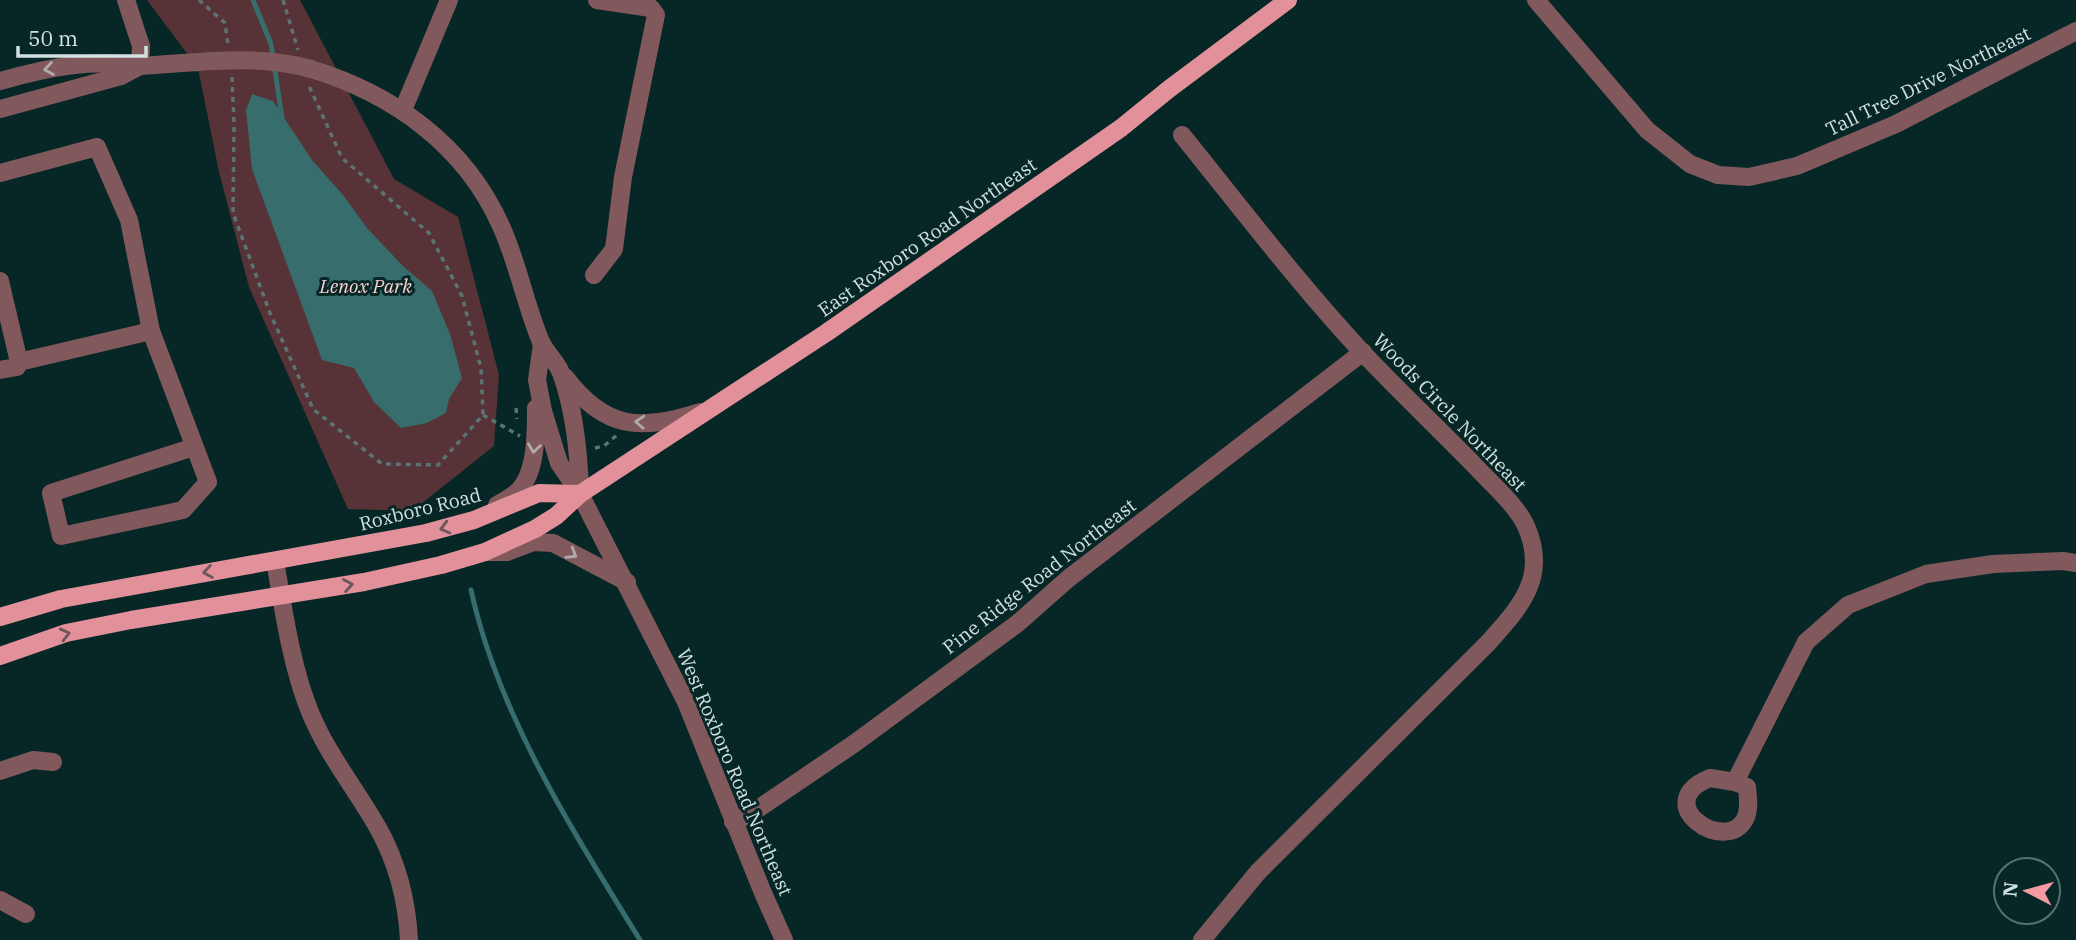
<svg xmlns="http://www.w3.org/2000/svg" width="2076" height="940" font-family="'IBM Plex Serif',serif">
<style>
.green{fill:#573236}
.water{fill:#376d6d}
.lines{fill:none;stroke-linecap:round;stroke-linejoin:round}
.stream{stroke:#376d6d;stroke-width:5}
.path{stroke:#5a7474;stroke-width:3.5;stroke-dasharray:5 5;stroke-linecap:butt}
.minor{stroke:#81595d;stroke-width:18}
.major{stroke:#e2909a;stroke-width:18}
.minor-bridge{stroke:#81595d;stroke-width:18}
.oneway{stroke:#b0abac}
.oneway2{stroke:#6a565b}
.labels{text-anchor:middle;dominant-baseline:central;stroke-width:6;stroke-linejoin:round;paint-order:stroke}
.street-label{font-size:19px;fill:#d0e1e0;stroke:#072727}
.park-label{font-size:19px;font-style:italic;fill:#fdced3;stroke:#072727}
</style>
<rect width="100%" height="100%" fill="#072727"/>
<path class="green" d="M147,0H300L394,179L458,217L499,375L494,446L412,511L348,509L249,287L219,172L198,68Z"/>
<path class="water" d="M252,94L273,101L312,160L343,195L367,228L403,266L432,291L450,334L462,378L449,399L446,413L427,423L401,428L374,402L354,368L322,360L252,169L246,110Z"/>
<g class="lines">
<g class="stream">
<path d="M253,0L271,44L282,118"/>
<path d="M471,590C499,717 573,831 640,940"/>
</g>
<g class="path">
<path d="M199,0L225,23L228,45"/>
<path d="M283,0L298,50"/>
<path d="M232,77L234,123L233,213L270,313L313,409L382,464L438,465L483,415L481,368L462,296L429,233L342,158L308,84"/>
<path d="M516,408L517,419"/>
<path d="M483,415L520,436"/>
<path d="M595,448L604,446L617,435"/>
<path d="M427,513L482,495"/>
</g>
<g class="minor">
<path d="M126,0L141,46L140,66"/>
<path d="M1536,0L1647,130L1690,164L1718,175L1749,177L1797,166L1896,124L2076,31"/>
<path d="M311,69C393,94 465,145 501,226C518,263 525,304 541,342C546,353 557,362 561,373C575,411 579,454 580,494"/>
<path d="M0,81C46,68 93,58 140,66"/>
<path d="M0,109L121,76L140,66"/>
<path d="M403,110L449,0"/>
<path d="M1182,135C1241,208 1298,283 1362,352C1400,392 1440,430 1478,469C1493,485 1517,506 1526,526C1549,578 1519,608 1488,643L1258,872L1202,940"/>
<path d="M0,173L97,147L129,220L151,331L208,482L183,510L61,536L51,493L194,447"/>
<path d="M594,275L614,249L623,177L656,15L651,8L597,0"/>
<path d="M0,281L19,362L17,367L0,370"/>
<path d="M542,344L537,380L543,411L559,463L580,494L686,702L763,893L784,940"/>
<path d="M19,362L151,331"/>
<path d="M565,377C605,430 640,431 700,412"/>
<path d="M497,505C503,501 510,498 516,493C537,475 536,433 536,408"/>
<path d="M485,552H507L533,542L553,543L627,582"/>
<path d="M275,561C284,612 291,665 310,712C327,754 356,789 378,828C397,862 407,901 409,940"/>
<path d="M0,771L33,760L53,762"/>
<path d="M1710,778L1735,782L1747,787C1748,797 1750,810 1745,819C1726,856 1648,803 1710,778Z"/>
<path d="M1735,782L1806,642L1848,605L1926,574L1993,564L2063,561L2076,563"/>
<path d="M733,822L752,813L855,743L1018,623L1069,578L1363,352"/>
<path d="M0,900L26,914"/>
</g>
<g class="major">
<path d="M0,617L61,599L426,533L474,520L539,493L580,494"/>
<path d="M0,656L66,633L131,620L364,582L441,565L485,552L535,529L556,516L580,494L826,333L1121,128L1169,89L1288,0"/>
</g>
<path class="minor-bridge" d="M140,66C196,63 256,53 311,69"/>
</g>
<defs><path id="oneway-chevron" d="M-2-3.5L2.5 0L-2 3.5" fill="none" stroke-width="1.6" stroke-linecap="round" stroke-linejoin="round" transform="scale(1.75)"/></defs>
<g class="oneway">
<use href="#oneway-chevron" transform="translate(49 69) rotate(171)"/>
<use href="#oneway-chevron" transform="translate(640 422) rotate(-177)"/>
<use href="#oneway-chevron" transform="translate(534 448) rotate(98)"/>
<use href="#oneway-chevron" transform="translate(572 554) rotate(31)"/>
</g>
<g class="oneway2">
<use href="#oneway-chevron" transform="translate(445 528) rotate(165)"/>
<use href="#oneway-chevron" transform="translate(208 572) rotate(170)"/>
<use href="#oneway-chevron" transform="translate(348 585) rotate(-10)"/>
<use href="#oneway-chevron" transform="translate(65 634) rotate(-14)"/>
</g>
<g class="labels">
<g class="street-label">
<text transform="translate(1928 81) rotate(-26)">Tall Tree Drive Northeast</text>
<text transform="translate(927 237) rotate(-35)">East Roxboro Road Northeast</text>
<text transform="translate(1450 412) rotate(46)">Woods Circle Northeast</text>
<text transform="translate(420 509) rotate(-14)">Roxboro Road</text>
<text transform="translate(1039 576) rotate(-38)">Pine Ridge Road Northeast</text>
<text transform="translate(735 772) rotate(67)">West Roxboro Road Northeast</text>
</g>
<g class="park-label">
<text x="366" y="286">Lenox Park</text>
</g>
</g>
<g transform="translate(2027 891) rotate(276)"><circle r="33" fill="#072727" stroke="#577171" stroke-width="2"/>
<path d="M0-5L12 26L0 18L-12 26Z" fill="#f49aa5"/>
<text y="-10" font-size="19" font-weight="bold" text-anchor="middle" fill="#d0e1e0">N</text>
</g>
<path d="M18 46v10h128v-10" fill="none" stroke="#d0e1e0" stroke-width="3.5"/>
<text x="28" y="46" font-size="21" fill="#d0e1e0" stroke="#072727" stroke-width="5" paint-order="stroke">50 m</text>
</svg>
